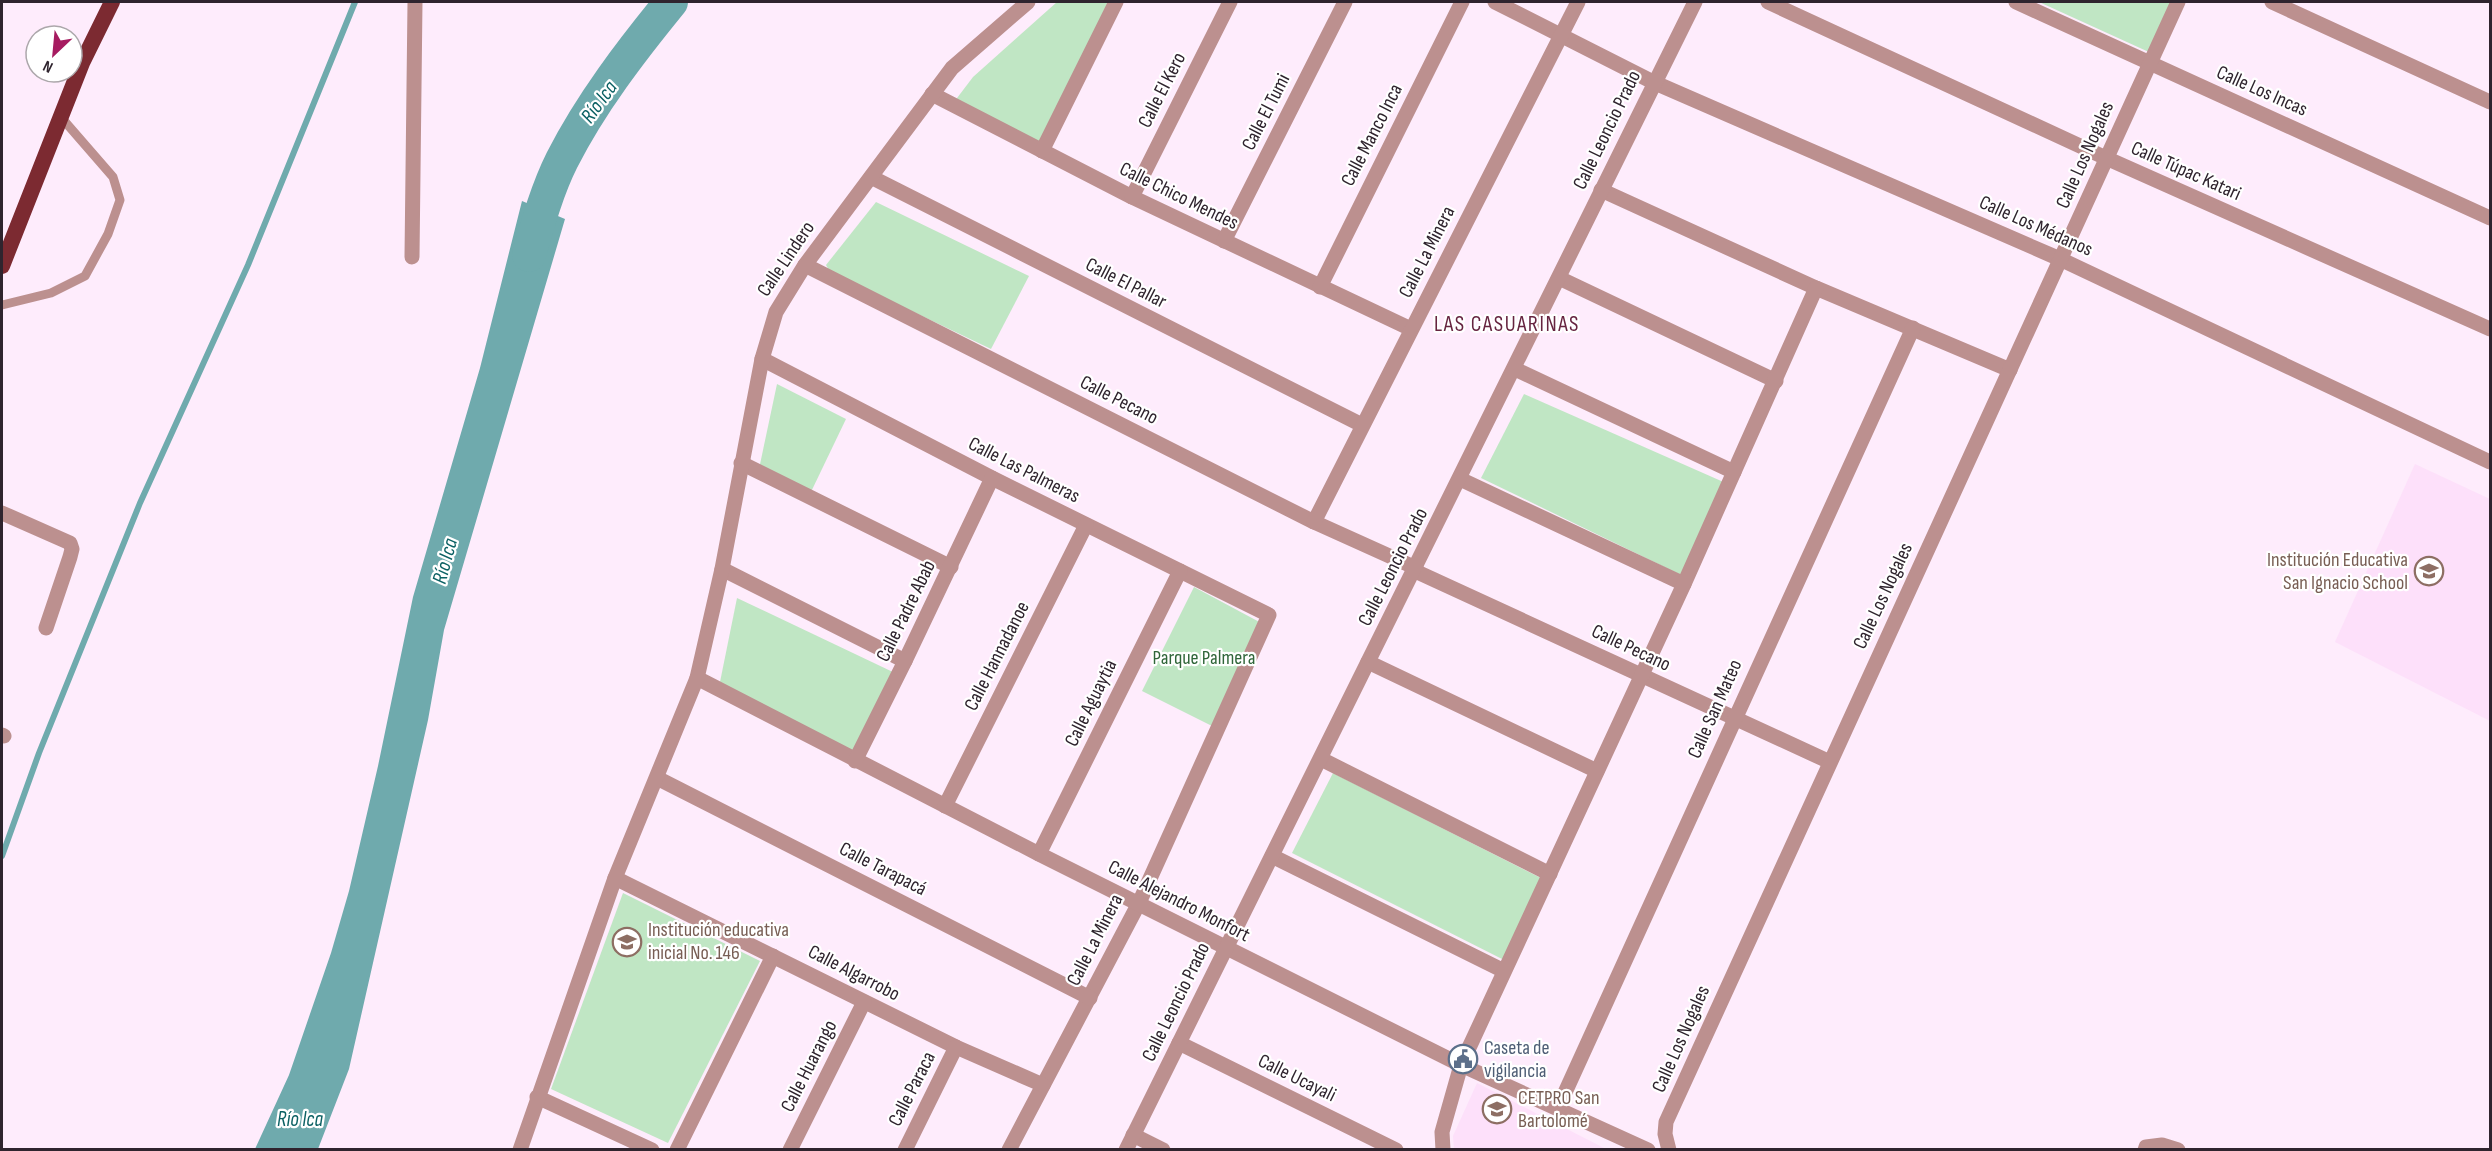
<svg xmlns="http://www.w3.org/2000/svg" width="2492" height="1151" font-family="'Sofia Sans Condensed',sans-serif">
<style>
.built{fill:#fde0fa}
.green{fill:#c0e6c4}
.water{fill:#6faaad}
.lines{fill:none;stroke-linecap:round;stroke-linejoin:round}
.stream{stroke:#6faaad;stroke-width:6}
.river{stroke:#6faaad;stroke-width:34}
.service{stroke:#bc908f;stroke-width:9}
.minor{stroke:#bc908f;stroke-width:15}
.trunk{stroke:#7c2a31;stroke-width:16}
.labels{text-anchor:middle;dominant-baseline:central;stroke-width:4.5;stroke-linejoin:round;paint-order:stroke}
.street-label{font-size:20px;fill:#2f242e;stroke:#fff}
.education-label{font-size:20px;fill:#785e54;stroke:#fff;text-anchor:start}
.park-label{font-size:20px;fill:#2f6539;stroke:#fff}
.service-label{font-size:20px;fill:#4e5e75;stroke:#fff;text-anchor:start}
.water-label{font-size:21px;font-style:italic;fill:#0c6164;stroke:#fff}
.quarter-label{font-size:22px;letter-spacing:1.5px;fill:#662440;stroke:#fff}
</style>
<rect width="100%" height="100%" fill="#feecfc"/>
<g class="built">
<path d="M2415,464L2490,499V721L2335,642Z"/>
<path d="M1477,1083L1606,1149H1454L1453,1136Z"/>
</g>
<g class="green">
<path d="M1057,2H1113L1042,144L954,102L973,77Z"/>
<path d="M2039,2H2176L2151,53Z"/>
<path d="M876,202L1029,276L991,349L830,272L826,265Z"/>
<path d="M777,384L846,419L810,494L759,469Z"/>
<path d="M1524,394L1728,484L1685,577L1481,478Z"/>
<path d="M1194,587L1265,625L1214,727L1142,691Z"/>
<path d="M737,598L895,673L854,753L719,687Z"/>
<path d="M1333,773L1545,880L1508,962L1292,853Z"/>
<path d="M623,893L760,961L668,1143L551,1089Z"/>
</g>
<path class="water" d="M522,201L565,219L444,630L428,720L349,1069L318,1149H255L289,1075L331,953L349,891L378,766L413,597L480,368Z"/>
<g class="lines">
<path class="stream" d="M2,856L39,753L140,503L248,265L355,2"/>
<path class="river" d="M529,255C538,223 547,190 562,160C591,103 631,51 671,2"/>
<path class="service" d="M2,305L51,293L85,276L108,234L120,200L113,177L60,116"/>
<g class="minor">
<path d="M1495,2L1653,82L2060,259L2490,462"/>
<path d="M1768,2L2106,158L2490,329"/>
<path d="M2016,2L2490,218"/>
<path d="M2272,2L2490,102"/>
<path d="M932,94L1132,197L1411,329"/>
<path d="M1042,151L1116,2"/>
<path d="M871,177L1362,425"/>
<path d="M1601,190L1816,288L2010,370"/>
<path d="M1132,197L1230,2"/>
<path d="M1224,241L1345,2"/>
<path d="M412,257L415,2"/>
<path d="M805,265L1314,522L1416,568"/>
<path d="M1559,278L1776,381"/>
<path d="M1320,287L1462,2"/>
<path d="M762,359L992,478L1269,615L1139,903L1009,1150"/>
<path d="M1515,369L1734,472"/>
<path d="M741,463L951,567"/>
<path d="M1460,479L1684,584"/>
<path d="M2,513L70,543L72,549L70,557L46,628"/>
<path d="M1314,522L1578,2"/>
<path d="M722,569L905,661"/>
<path d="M1415,571L1830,762"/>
<path d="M1368,662L1597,771"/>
<path d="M697,678L1039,854L1461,1065L1648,1150"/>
<path d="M2,735L4,736"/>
<path d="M1321,759L1550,874"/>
<path d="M855,761L905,661L992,478"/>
<path d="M657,778L1090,998"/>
<path d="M945,806L1086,525"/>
<path d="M1039,854L1180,571"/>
<path d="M1272,856L1504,971"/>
<path d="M615,878L956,1047L1043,1085"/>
<path d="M1179,1043L1396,1150"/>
<path d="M537,1097L652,1150"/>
<path d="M1558,1108L1913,328"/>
<path d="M1133,1135L1163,1150"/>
<path d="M520,1150L615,878L697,678L722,569L762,359L776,312L805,265L952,68L1028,2"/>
<path d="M677,1150L773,956"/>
<path d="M790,1150L864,1002"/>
<path d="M905,1150L956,1047"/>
<path d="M1126,1150L1695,2"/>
<path d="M1443,1150L1442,1132L1461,1065L1684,584L1816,288"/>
<path d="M1669,1150L1665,1134L1666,1122L2178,2"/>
<path d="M2145,1150L2146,1147L2162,1145L2178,1150"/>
</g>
<path class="trunk" d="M2,266L82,63L112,2"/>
</g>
<defs>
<g id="school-ring" transform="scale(1.5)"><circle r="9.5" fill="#fff" stroke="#8d6e63" stroke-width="1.5"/><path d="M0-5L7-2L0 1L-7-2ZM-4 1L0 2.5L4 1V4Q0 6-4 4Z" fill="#8d6e63"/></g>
<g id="civic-ring" transform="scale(1.5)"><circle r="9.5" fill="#fff" stroke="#5c6f8a" stroke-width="1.5"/><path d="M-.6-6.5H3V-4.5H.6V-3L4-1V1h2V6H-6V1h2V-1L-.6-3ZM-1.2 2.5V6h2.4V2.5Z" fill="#5c6f8a"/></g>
<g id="university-ring" transform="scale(1.5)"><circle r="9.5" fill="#fff" stroke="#8d6e63" stroke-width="1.5"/><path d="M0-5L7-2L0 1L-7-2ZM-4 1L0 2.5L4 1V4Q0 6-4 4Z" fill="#8d6e63"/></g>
</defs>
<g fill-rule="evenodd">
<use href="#school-ring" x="2429" y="571"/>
<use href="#school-ring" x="627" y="942"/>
<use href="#civic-ring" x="1463" y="1059"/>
<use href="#university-ring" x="1497" y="1109"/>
</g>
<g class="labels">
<g class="street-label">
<text transform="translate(1162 90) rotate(-63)">Calle El Kero</text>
<text transform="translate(2262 91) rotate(24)">Calle Los Incas</text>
<text transform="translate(1266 112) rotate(-63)">Calle El Tumi</text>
<text transform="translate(1607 130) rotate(-64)">Calle Leoncio Prado</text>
<text transform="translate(1372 135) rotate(-63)">Calle Manco Inca</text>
<text transform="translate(2085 155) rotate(-66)">Calle Los Nogales</text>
<text transform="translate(2186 171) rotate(24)">Calle Túpac Katari</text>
<text transform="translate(1179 196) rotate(26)">Calle Chico Mendes</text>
<text transform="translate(2036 226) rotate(24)">Calle Los Médanos</text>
<text transform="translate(1427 252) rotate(-63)">Calle La Minera</text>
<text transform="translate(786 259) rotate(-56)">Calle Lindero</text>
<text transform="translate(1126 283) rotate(27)">Calle El Pallar</text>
<text transform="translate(1119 400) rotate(27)">Calle Pecano</text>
<text transform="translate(1024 470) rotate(27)">Calle Las Palmeras</text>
<text transform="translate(1393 567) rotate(-63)">Calle Leoncio Prado</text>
<text transform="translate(1883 596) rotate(-65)">Calle Los Nogales</text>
<text transform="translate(906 611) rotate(-64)">Calle Padre Abab</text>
<text transform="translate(1631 648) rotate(25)">Calle Pecano</text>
<text transform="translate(997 656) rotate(-63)">Calle Hannadanoe</text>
<text transform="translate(1091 703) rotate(-64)">Calle Aguaytia</text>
<text transform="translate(1715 709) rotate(-66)">Calle San Mateo</text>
<text transform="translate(883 869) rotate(27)">Calle Tarapacá</text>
<text transform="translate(1179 901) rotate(27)">Calle Alejandro Monfort</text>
<text transform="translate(1095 940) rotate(-63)">Calle La Minera</text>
<text transform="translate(854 973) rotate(27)">Calle Algarrobo</text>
<text transform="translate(1176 1002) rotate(-64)">Calle Leoncio Prado</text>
<text transform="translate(1681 1039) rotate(-66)">Calle Los Nogales</text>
<text transform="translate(809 1066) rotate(-63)">Calle Huarango</text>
<text transform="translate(1297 1078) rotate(26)">Calle Ucayali</text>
<text transform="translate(912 1089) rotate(-63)">Calle Paraca</text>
</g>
<g class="education-label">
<text x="2408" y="560" text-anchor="end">Institución Educativa<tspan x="2408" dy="23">San Ignacio School</tspan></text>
<text x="648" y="930">Institución educativa<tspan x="648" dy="23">inicial No. 146</tspan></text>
<text x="1518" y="1098">CETPRO San<tspan x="1518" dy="23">Bartolomé</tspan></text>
</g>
<g class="park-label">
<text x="1204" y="658">Parque Palmera</text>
</g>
<g class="service-label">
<text x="1484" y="1048">Caseta de<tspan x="1484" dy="23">vigilancia</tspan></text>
</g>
<g class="water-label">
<text transform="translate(599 102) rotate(-54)">Río Ica</text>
<text transform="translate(445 561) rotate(-75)">Río Ica</text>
<text x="300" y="1119">Río Ica</text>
</g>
<g class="quarter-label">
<text x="1507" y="324">LAS CASUARINAS</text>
</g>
</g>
<rect width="2492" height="1151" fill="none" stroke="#2f242e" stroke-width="6"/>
<g transform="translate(54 54) rotate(206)"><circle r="28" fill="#ffffff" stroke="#aca7ab" stroke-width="1.5"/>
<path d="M0-4.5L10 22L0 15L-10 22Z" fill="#a61b60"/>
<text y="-9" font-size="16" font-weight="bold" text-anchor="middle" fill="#2f242e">N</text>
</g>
</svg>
